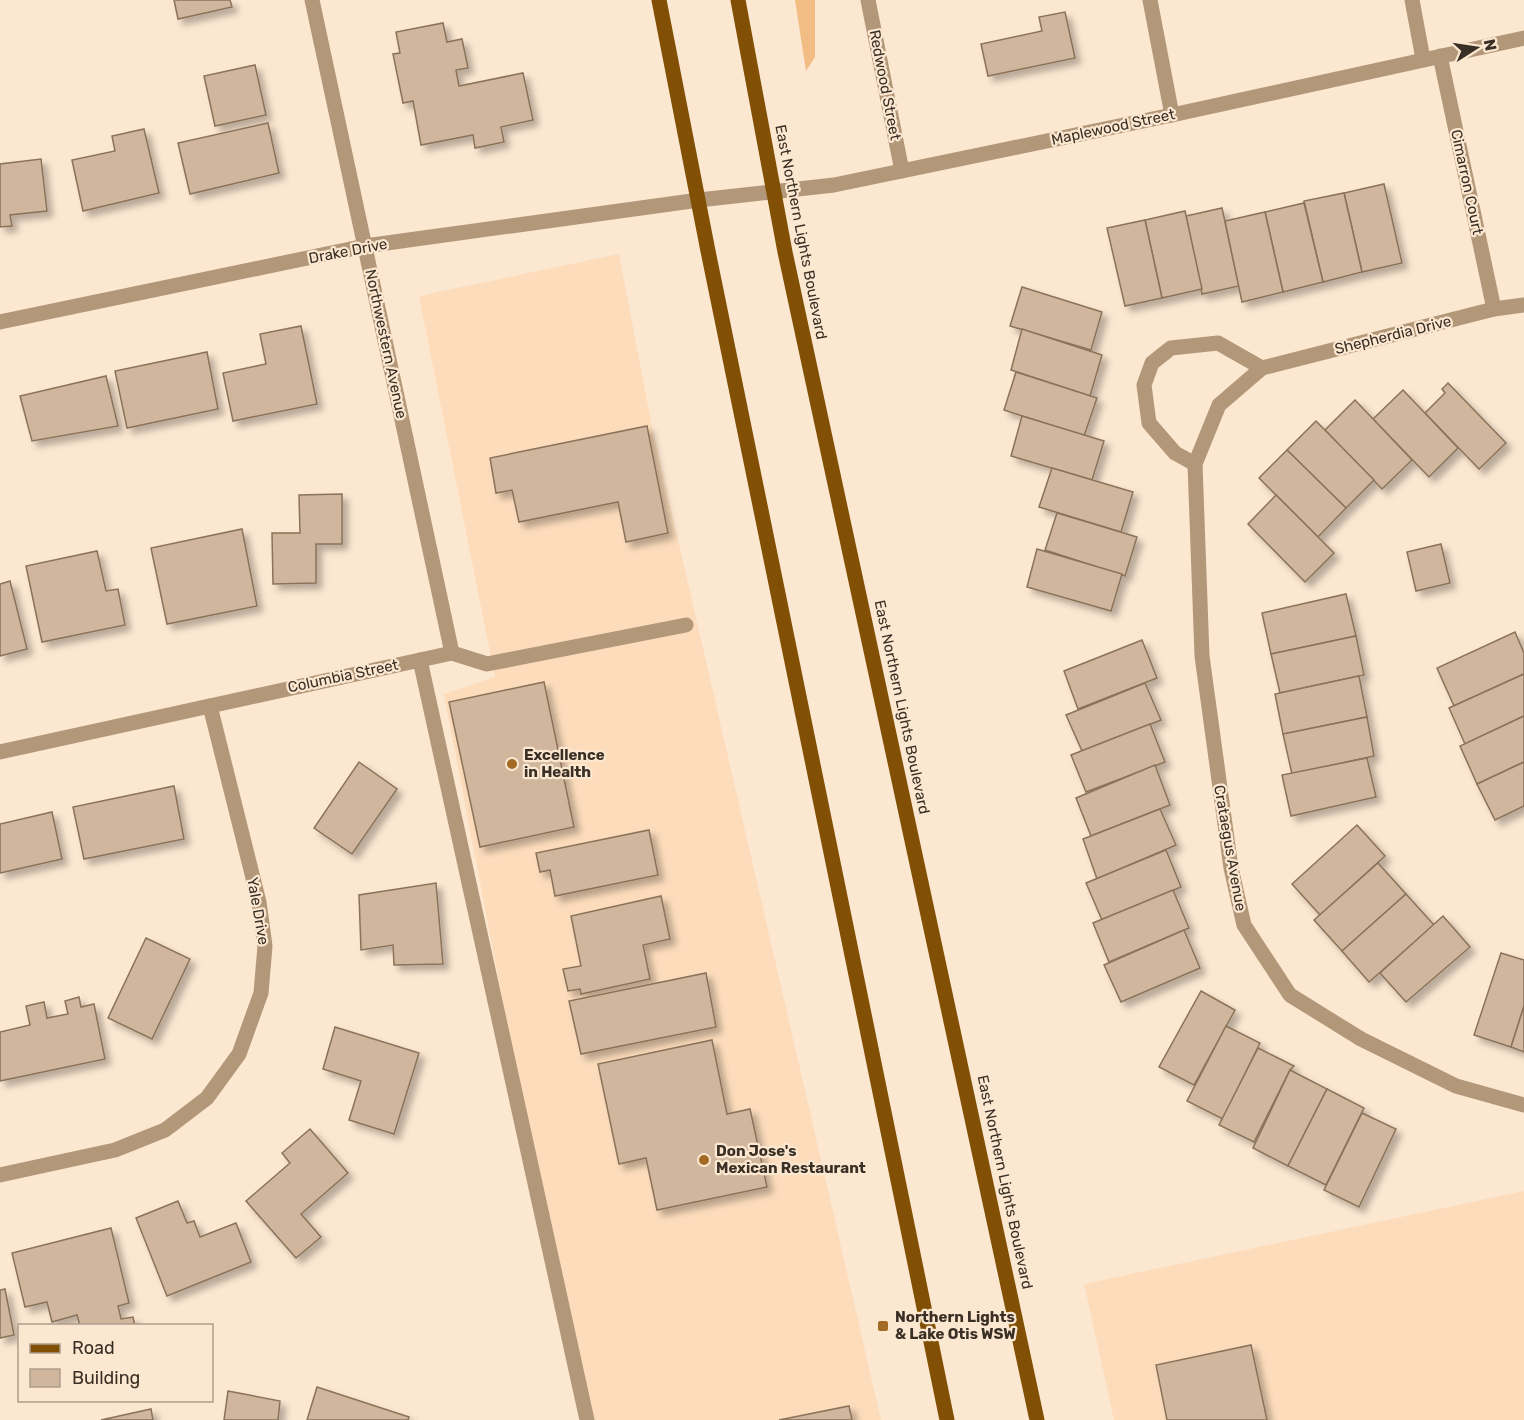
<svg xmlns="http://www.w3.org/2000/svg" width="1524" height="1420" font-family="Rubik,sans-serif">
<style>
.built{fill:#fcdcbb}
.green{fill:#f1bd85}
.building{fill:#cfb69c;stroke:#8a735a;stroke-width:1.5;filter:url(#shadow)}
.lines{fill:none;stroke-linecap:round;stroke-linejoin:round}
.lane{stroke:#b39779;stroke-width:15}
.street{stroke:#b39779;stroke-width:15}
.primary{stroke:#815005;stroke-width:15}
.poi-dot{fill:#a16b25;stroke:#fce7d1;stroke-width:2}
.labels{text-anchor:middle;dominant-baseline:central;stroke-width:4.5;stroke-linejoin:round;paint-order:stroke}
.street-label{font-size:15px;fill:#392f24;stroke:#fce7d1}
.poi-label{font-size:15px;font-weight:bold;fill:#392f24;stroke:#fce7d1;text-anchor:start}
</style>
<defs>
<filter id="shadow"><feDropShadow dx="5.5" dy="5.5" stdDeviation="3" flood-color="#0004"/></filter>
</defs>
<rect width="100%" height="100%" fill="#fce7d1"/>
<g class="built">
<path d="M619,254L652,427L881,1420H588L548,1238L444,694L495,677L419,296Z"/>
<path d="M1524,1191V1420H1114L1084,1284Z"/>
</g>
<path class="green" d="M795,0H815V57L806,71Z"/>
<g class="building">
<path d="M174,0H230L232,7L178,19Z"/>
<path d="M1065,12L1075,58L988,76L981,44L1042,31L1039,17Z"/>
<path d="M443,23L447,42L462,39L468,68L456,70L459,86L523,73L533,120L501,127L504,142L475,148L473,135L421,145L413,101L403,103L393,54L400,53L396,32Z"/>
<path d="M255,65L266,115L215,126L204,76Z"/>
<path d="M268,123L279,173L190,194L178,143Z"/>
<path d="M144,129L159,193L83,211L72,160L115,151L112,136Z"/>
<path d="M41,159L47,211L10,215L12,226L0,227V164Z"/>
<path d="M1384,184L1402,263L1362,272L1344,193Z"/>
<path d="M1344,193L1362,272L1323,282L1304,201Z"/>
<path d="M1304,203L1323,282L1283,292L1265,212Z"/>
<path d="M1222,208L1239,286L1202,294L1186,216Z"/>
<path d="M1185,211L1202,289L1162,298L1145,220Z"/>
<path d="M1265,212L1283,292L1242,302L1225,221Z"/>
<path d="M1145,220L1162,298L1125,306L1107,228Z"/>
<path d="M1022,287L1102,312L1091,350L1010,326Z"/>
<path d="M301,326L317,404L233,421L223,373L266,364L260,334Z"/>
<path d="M1022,329L1102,355L1090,396L1011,370Z"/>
<path d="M207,352L218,409L127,428L115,371Z"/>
<path d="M1016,372L1097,398L1084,436L1004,410Z"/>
<path d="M106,376L118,426L32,441L20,396Z"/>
<path d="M1448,383L1506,443L1479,469L1425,413L1445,393L1442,389Z"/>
<path d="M1403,390L1458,448L1429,477L1373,419Z"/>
<path d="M1355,400L1412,460L1382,489L1325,430Z"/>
<path d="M1022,416L1104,441L1092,480L1011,456Z"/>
<path d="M1316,421L1374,480L1346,508L1287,450Z"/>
<path d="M647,426L668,533L626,542L618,502L519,522L512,490L496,493L490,458Z"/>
<path d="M1287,450L1346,508L1318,537L1259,478Z"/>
<path d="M1052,468L1133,492L1121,532L1039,507Z"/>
<path d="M342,494V544H316V583L273,584L272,533H300L299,495Z"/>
<path d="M1276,495L1334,553L1305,582L1248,524Z"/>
<path d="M1057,513L1137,537L1125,576L1045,550Z"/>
<path d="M242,529L257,606L167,624L151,548Z"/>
<path d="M1441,544L1450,583L1416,591L1407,552Z"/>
<path d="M1037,549L1122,574L1111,611L1027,587Z"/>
<path d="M97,551L106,591L118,589L125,625L42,642L26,566Z"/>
<path d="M10,581L27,649L0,656V584Z"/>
<path d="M1346,594L1356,636L1271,654L1262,613Z"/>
<path d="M1515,632L1524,653V674L1454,706L1437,668Z"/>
<path d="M1356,636L1364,675L1280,693L1271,654Z"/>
<path d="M1142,640L1157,678L1078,709L1064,671Z"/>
<path d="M1524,674V716L1465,744L1449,708Z"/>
<path d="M1359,676L1367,717L1283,734L1275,694Z"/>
<path d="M544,682L574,827L480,847L449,702Z"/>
<path d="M1145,683L1161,720L1082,751L1066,715Z"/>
<path d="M1524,716V762L1477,784L1460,746Z"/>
<path d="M1367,717L1374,756L1292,774L1283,734Z"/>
<path d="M1150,724L1165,762L1086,792L1071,755Z"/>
<path d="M1367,758L1376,797L1291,816L1282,775Z"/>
<path d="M359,762L397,789L352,854L314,828Z"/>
<path d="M1524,762V806L1495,820L1477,784Z"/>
<path d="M1155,765L1170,805L1091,836L1076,798Z"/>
<path d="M174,786L184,839L84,859L73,807Z"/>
<path d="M1160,809L1176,845L1097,879L1083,839Z"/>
<path d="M52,812L62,859L0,873V824Z"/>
<path d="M1357,825L1385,856L1320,915L1292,884Z"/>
<path d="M649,830L658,875L555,896L550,870L540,872L536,853Z"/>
<path d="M1166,850L1181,887L1102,920L1086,883Z"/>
<path d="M1378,863L1406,894L1342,951L1314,920Z"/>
<path d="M436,883L443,964L394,965L393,945L361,950L359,895Z"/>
<path d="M1173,890L1189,928L1109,962L1093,923Z"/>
<path d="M1406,894L1434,925L1369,982L1342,951Z"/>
<path d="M661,896L670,939L643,945L650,979L581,994L580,989L568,991L563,969L581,966L571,916Z"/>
<path d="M1443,916L1470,947L1406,1002L1380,973Z"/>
<path d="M1184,930L1200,968L1121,1002L1104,965Z"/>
<path d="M146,938L190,959L152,1039L108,1018Z"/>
<path d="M1501,953L1524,960V1006L1511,1047L1474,1035Z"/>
<path d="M706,973L716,1027L581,1054L569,1001Z"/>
<path d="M1201,991L1235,1010L1194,1085L1159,1067Z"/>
<path d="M79,997L81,1007L94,1004L105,1059L0,1081V1032L30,1025L26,1006L44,1002L47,1018L68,1014L65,1001Z"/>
<path d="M1524,1006V1052L1511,1047Z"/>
<path d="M1226,1026L1260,1043L1223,1119L1187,1101Z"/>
<path d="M335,1027L419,1053L394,1134L349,1120L361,1081L323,1069Z"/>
<path d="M712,1040L727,1114L750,1109L767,1187L657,1210L646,1158L619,1164L598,1064Z"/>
<path d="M1258,1048L1294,1066L1290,1070L1254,1142L1219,1125Z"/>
<path d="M1290,1070L1327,1089L1288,1166L1253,1148Z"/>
<path d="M1327,1089L1364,1108L1326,1185L1288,1166Z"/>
<path d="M1362,1113L1396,1129L1359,1207L1324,1190Z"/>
<path d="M310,1129L348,1173L301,1214L321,1237L296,1258L246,1201L290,1163L282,1153Z"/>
<path d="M178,1201L187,1223L194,1221L200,1237L236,1223L251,1262L167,1296L136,1218Z"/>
<path d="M111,1228L129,1303L118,1306L121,1319L133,1317L135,1326H80L77,1315L52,1322L47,1302L25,1307L12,1253Z"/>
<path d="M5,1289L14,1335L0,1338V1290Z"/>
<path d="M1251,1345L1267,1420H1167L1156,1365Z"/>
<path d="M317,1387L409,1417L408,1420H307Z"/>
<path d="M228,1391L280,1401L278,1420H224Z"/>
<path d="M849,1406L852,1420H779Z"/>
<path d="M151,1409L153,1420H101Z"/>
</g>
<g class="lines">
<g class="lane">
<path d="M868,0L902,171"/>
<path d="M1412,0L1423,59"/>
<path d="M420,660L587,1420"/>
</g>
<g class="street">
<path d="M312,0L452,653"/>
<path d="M1150,0L1172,115"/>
<path d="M1440,56L1494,309"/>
<path d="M1524,305L1494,309L1262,368L1219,405L1195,464L1202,656L1231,868L1244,925L1290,995L1361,1039L1456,1086L1524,1105"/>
<path d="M0,322L365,246L699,200L834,185L1172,115L1524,38"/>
<path d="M1195,464L1175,453L1149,423L1144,385L1152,363L1171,348L1218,343L1262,368"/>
<path d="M0,752L452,653L487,664L686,625"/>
<path d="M0,1175L115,1150L165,1130L207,1098L239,1054L261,993L265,946L259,902L210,706"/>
</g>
<g class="primary">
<path d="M659,0L708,251L947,1420"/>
<path d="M738,0L785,252L1037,1420"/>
</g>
</g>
<g class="poi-dot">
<circle cx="512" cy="764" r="6"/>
<circle cx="704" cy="1160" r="6"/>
<rect x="877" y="1320" width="12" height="12" rx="3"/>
</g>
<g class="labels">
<g class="street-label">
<text transform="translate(885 85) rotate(79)">Redwood Street</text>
<text transform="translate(1113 127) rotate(-12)">Maplewood Street</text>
<text transform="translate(1467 182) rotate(78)">Cimarron Court</text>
<text transform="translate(801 232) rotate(79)">East Northern Lights Boulevard</text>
<text transform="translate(348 251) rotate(-11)">Drake Drive</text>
<text transform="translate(1393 335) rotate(-14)">Shepherdia Drive</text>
<text transform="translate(386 344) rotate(78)">Northwestern Avenue</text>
<text transform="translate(343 676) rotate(-12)">Columbia Street</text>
<text transform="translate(902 707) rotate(78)">East Northern Lights Boulevard</text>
<text transform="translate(1230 848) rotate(80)">Crataegus Avenue</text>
<text transform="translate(258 911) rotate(80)">Yale Drive</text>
<text transform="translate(1005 1182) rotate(78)">East Northern Lights Boulevard</text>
</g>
<g class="poi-label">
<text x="524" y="755">Excellence<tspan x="524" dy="17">in Health</tspan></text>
<text x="716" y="1151">Don Jose's<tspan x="716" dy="17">Mexican Restaurant</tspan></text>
<text x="895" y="1317">Northern Lights<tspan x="895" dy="17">&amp; Lake Otis WSW</tspan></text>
</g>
</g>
<rect x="18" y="1324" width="195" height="78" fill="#fce7d1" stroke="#ae9d8c" stroke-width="1.5"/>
<rect x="30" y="1344" width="30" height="9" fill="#815005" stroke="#ae9d8c" stroke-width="1.5"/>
<text x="72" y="1354" font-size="18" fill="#392f24">Road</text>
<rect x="30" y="1369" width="30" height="18" fill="#cfb69c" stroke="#ae9d8c" stroke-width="1.5"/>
<text x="72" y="1384" font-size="18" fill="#392f24">Building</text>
<g transform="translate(1476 48) rotate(78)" stroke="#fce7d1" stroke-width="4.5" paint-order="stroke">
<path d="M0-4.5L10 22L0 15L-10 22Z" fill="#392f24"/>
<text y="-9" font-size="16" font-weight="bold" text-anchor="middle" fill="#392f24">N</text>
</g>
</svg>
